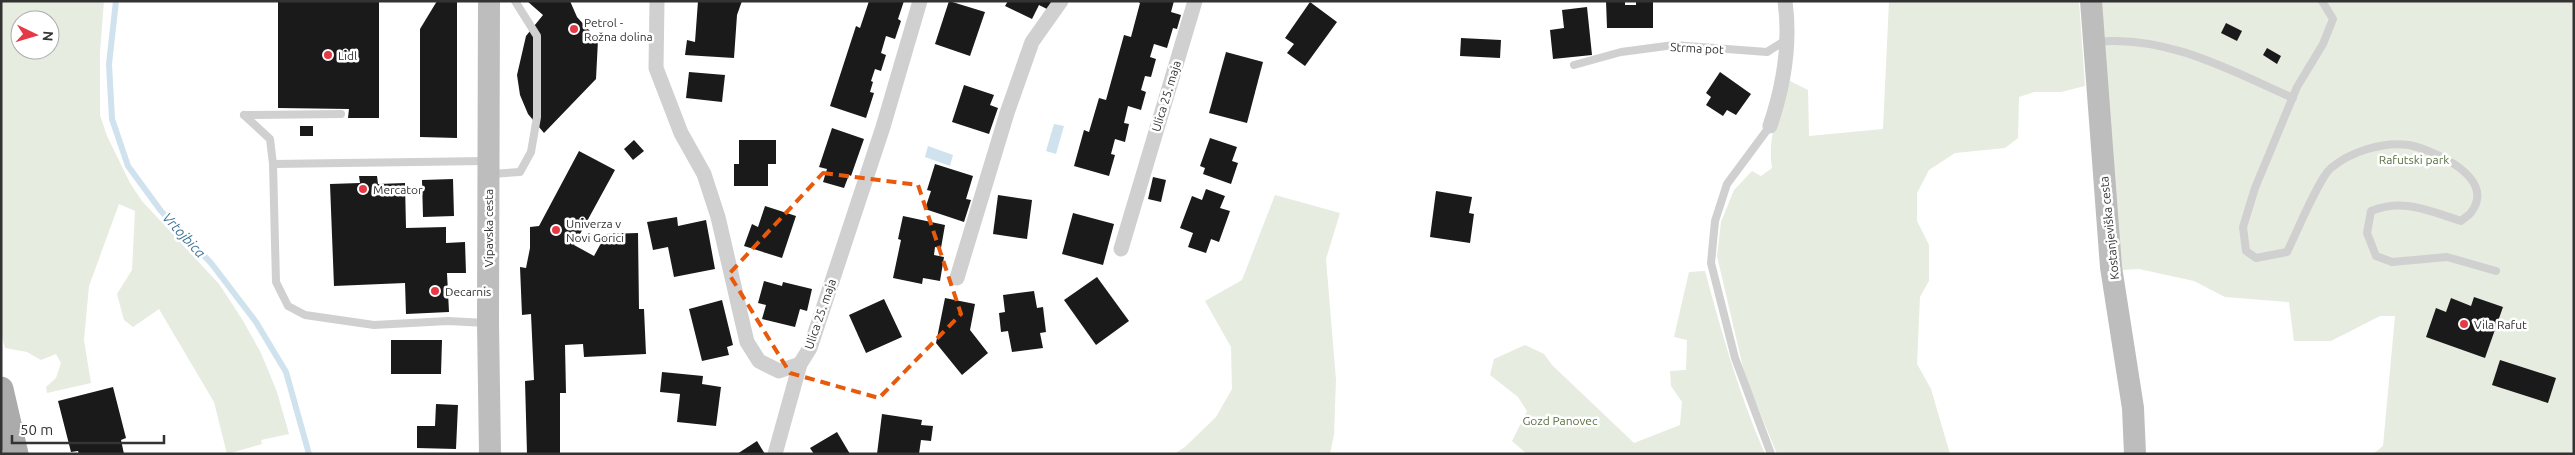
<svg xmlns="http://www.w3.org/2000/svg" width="2575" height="455" font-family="Ubuntu,sans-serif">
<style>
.green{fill:#e6ecdf;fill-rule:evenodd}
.water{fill:#cfe2ee}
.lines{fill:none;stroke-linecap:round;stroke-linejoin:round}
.stream{stroke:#cfe2ee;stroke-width:6}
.building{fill:#1a1a1a}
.lane{stroke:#d0d0d0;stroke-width:8}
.street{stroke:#d0d0d0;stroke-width:15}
.secondary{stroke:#bdbdbd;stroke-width:22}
.primary{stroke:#ababab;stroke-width:25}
.marked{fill:none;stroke:#e8590c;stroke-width:4;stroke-dasharray:10 6;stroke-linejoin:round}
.poi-dot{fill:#e63946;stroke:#fff;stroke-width:2}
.labels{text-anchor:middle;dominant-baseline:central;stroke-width:5;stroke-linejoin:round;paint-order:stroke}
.poi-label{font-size:12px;fill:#333;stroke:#fff;text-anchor:start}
.street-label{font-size:12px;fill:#333;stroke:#fff}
.park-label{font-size:12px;fill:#56703f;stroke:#fff}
.water-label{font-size:14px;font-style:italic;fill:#3f7597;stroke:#fff}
</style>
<rect width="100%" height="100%" fill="#fff"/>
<g class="green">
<path d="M1,1H104L100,52V115L107,136L130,183L142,201L219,284L242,319L261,353L277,392L289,434L261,440L262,444L227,454L214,402L159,309L133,327L124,320L117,294L132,270L135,211L119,204L89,286L84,340L91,383L47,393L46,387L56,378L61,363L56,354L41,360L27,352L5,348L1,332ZM20,20H50V50H20Z"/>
<path d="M1889,1H2079L2085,86L2061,92H2034L2019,97L2018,138L2005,148L1955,153L1929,170L1917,193V221L1929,245V281L1920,297L1917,364L1931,389L1950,454H1777L1745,376L1717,256L1721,222L1734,190L1752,171L1761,176L1772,168C1767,138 1779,109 1788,80L1808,90L1809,136L1883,129Z"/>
<path d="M2094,1H2574V454H2373L2383,446L2395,316H2380L2331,341H2294L2289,302L2225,297L2194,281L2139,269L2120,270Z"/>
<path d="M1275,195L1340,213L1326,259L1336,380L1334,435L1330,454H1174L1185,447L1216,417L1232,389L1231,347L1205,301L1242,280Z"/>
<path d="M1705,271C1722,334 1739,394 1765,454H1527L1512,441L1527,411L1518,397L1490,375L1494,359L1525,345L1544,354L1552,365L1634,443L1680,425L1682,402L1671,386L1670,371L1686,370L1687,340L1674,337L1689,272Z"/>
</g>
<g class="water">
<path d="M1054,124L1064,126L1056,154L1046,151Z"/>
<path d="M928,146L953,155L950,166L925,157Z"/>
</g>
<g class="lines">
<path class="stream" d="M116,1L109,64L112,119L128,166L161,211L211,263L256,322L286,372L309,454"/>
</g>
<g class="building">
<path d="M278,1H379V118H348L349,109L278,108Z"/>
<path d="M437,1H457V138L420,137V29Z"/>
<path d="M527,1H570L577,17L598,40L596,79L544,133L528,114L520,95L517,75L526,36L543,15Z"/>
<path d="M698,1H742L737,15L734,58L685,55L687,40L695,42Z"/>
<path d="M869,1H904L898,19L901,21L895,39L886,36L881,53L886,55L881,71L875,69L871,81L873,82L870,92L874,93L866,118L830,106L856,26L860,28Z"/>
<path d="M949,1L985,12L970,56L935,44Z"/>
<path d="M1008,1H1053L1049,10L1039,5L1032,19L1005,6Z"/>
<path d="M1137,1H1174L1171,12L1181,15L1177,29L1173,28L1167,48L1154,44L1150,57L1156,59L1151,77L1145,76L1141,90L1146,92L1141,110L1128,106L1124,123L1129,124L1125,142L1115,139L1111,154L1115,155L1109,176L1074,166L1084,130L1089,132L1099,98L1106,100L1124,35L1131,37L1140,3Z"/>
<path d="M1606,1H1625V5H1636V1H1653V28H1607Z"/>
<path d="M1310,2L1337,22L1305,66L1287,53L1294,44L1285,38Z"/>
<path d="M1587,7L1592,55L1553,59L1550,30L1564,28L1562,10Z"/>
<path d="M2226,23L2242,31L2237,41L2221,33Z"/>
<path d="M1461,38L1501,40L1500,58L1460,56Z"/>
<path d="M2267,48L2281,56L2277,64L2263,55Z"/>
<path d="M1226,52L1263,62L1247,123L1209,113Z"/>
<path d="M689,72L725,75L722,102L686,98Z"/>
<path d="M1720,72L1751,94L1736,115L1727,110L1723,116L1706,105L1711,97L1706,93Z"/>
<path d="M964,85L994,95L990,105L998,108L989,134L952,122Z"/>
<rect x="300" y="126" width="13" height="10"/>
<path d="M832,128L864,139L851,176L849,175L844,188L823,182L827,169L819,167Z"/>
<path d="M1210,138L1237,147L1232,161L1238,163L1231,184L1203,174L1205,168L1200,166Z"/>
<path d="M634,140L644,151L633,160L624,149Z"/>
<path d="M739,140H776V164H768V186H734V164H739Z"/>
<path d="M579,151L615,170L574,245L594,256L606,234L638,233L639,309H644L646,354L584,357L583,344L565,345L566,393H560V454H527L525,381L534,380L531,314L522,315L520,267L526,268L530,248V227L539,226Z"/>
<path d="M935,164L973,176L966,199L971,200L964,222L925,209L931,191L927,190Z"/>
<path d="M359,176H377L378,184L405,183L406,228L446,227V243L465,242L466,273H447L449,312L406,314L405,283L334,286L330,184L360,183Z"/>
<path d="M1153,177L1166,180L1161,202L1148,199Z"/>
<path d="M453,179L454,216L423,217L422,180Z"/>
<path d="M1206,189L1225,196L1220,208L1230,211L1219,242L1211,239L1206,253L1188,247L1193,233L1180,228L1192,196L1202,200Z"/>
<path d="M1436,191L1472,197L1469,213L1474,214L1470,243L1430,237Z"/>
<path d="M998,195L1032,200L1027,239L993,234Z"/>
<path d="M765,206L796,216L782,258L744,246L752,224L758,227Z"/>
<path d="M1073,213L1114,224L1103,265L1062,254Z"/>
<path d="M903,216L945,225L941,248L935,247L934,255L944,257L940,281L923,278L922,284L893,278L901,240L898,239Z"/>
<path d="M677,217L678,226L706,220L715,269L674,277L668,247L653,250L647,222Z"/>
<path d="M1097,277L1129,321L1096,345L1064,300Z"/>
<path d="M764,281L782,286L783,282L812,289L807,311L800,309L795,327L762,319L766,305L758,303Z"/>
<path d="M1034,291L1037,308L1043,307L1046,332L1040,333L1043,348L1012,352L1008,331L1001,332L999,313L1005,312L1003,295Z"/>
<path d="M2474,297L2503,307L2485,358L2426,337L2436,308L2446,312L2451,298L2471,306Z"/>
<path d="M945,298L975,304L970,330L988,353L962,375L936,343Z"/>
<path d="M884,299L902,337L866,353L849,315Z"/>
<path d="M722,300L733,345L727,347L729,355L702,361L689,309Z"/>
<path d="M391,340H442L441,374H391Z"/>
<path d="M2500,360L2556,378L2548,403L2492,385Z"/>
<path d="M662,372L703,376L702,384L721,387L716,426L677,422L680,394L660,392Z"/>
<path d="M113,387L126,438L121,440L124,454H79L78,451L71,452L58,401Z"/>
<path d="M436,404L458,405L456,449L417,448V426H435Z"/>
<path d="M882,414L922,420L921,425L933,426L931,441L921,440L919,454H877Z"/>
<path d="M837,432L850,454H814L810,448Z"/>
<path d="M757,441L765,454H737Z"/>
</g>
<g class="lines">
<g class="lane">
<path d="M2322,1L2333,19L2323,44L2297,87L2255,188L2243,227L2246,251L2256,258L2287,252C2296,234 2319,178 2331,168C2350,152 2383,141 2409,145C2433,150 2496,177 2472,211C2470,215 2464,218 2461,221C2429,211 2404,198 2371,211L2367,233L2376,256L2392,262L2447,257L2496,271"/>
<path d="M2095,42C2165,34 2230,70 2293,98"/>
<path d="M1574,65L1621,52L1674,45L1767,52L1786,40"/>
<path d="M244,115L270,139L273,164L276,282L288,306L305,315L374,325L448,321L486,323"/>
<path d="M244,115L341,114"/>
<path d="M1770,126L1727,184L1715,221L1711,263L1735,358L1771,454"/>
<path d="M273,164L486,161"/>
<path d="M490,174L520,172L531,152L537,117V36L515,1"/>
</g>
<g class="street">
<path d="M657,1L656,68L681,133L704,174L718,217L747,342L759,361L779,371L800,364"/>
<path d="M1770,126C1784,85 1791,45 1785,1"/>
<path d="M1121,249L1195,1"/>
<path d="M957,278L1007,113L1032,42L1061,1"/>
<path d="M775,454L800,364L810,348L883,127L920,1"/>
</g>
<g class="secondary">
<path d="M489,1L488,323L490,454"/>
<path d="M2091,1L2111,267L2133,408L2135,454"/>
</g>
<path class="primary" d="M1,389L16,454"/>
</g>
<path class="marked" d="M823,173L918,185L961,314L879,398L790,373L729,274Z"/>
<g class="poi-dot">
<circle cx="574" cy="29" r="5"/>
<circle cx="328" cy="55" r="5"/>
<circle cx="363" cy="189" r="5"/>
<circle cx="556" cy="230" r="5"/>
<circle cx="435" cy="291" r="5"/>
<circle cx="2464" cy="324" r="5"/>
</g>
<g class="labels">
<g class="poi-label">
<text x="584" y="22">Petrol -<tspan x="584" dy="14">Rožna dolina</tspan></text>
<text x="338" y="55">Lidl</text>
<text x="373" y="189">Mercator</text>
<text x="566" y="223">Univerza v<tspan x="566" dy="14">Novi Gorici</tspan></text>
<text x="445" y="291">Decarnis</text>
<text x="2474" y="324">Vila Rafut</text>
</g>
<g class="street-label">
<text transform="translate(1697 48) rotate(3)">Strma pot</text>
<text transform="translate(1166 96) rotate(-73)">Ulica 25. maja</text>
<text transform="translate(488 228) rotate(-90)">Vipavska cesta</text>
<text transform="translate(2109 228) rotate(-96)">Kostanjeviška cesta</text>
<text transform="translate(820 314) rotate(-71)">Ulica 25. maja</text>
</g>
<g class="park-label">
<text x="2414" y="159">Rafutski park</text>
<text x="1560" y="420">Gozd Panovec</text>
</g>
<g class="water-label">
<text transform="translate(184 235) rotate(47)">Vrtojbica</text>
</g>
</g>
<rect width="2575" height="455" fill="none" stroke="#333333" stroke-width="5"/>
<g transform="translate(35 35) rotate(95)"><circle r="24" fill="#ffffff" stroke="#adadad"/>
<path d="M0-4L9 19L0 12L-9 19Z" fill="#e63946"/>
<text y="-8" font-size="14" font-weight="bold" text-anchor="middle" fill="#333333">N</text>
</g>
<path d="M12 435v8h152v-8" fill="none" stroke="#333333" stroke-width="2.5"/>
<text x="20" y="435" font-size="15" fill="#333333" stroke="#ffffff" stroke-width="4" paint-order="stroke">50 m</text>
</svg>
